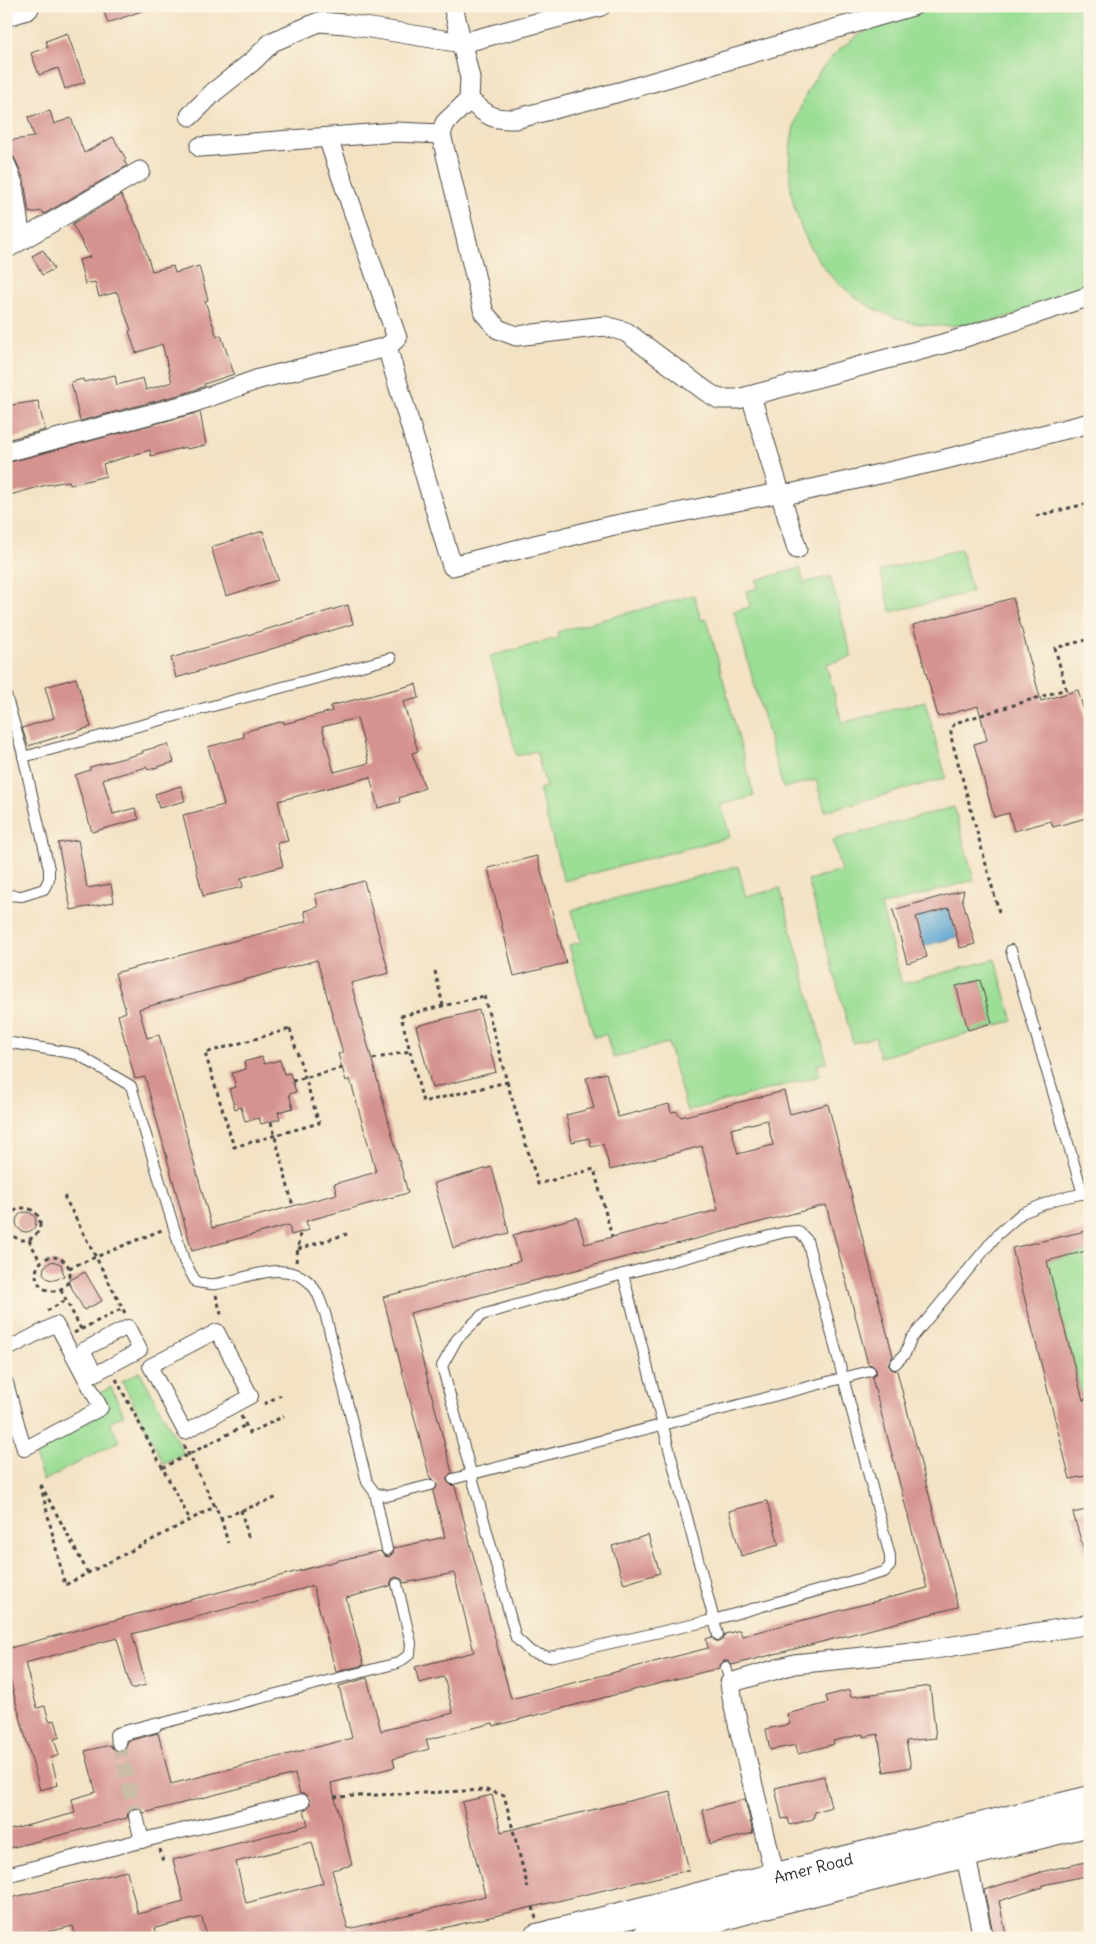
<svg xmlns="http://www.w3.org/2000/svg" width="1096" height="1944" font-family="Delius,sans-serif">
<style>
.green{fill:#9bde95;stroke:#638460;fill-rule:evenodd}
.water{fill:#57a3d0;stroke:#41677e}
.building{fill:#d59390;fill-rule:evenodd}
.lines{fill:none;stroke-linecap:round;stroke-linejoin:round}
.pedestrian-tunnel{stroke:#cbbda5;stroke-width:14;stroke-dasharray:14 7;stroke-linecap:butt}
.service-casing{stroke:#494642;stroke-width:12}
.pedestrian-casing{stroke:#494642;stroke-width:16}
.minor-casing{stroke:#494642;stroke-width:21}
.secondary-casing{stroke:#494642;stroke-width:30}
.path{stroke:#494642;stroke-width:3;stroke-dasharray:4 4;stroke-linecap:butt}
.service{stroke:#fff;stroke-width:10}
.pedestrian{stroke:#fff;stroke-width:14}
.minor{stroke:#fff;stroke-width:19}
.secondary{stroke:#fff;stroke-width:28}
.labels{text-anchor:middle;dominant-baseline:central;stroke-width:5;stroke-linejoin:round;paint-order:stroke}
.street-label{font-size:16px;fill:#2b2b2b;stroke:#fcf5e5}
</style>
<rect width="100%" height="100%" fill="#fcf5e5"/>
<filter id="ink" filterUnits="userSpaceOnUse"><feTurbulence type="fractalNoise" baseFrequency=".02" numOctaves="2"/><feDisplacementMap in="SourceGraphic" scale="10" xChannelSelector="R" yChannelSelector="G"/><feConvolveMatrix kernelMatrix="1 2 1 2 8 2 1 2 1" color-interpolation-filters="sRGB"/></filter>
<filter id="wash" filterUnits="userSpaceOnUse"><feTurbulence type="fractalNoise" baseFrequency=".0096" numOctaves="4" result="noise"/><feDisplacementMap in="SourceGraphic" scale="20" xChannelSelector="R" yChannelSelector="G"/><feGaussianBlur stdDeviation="1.12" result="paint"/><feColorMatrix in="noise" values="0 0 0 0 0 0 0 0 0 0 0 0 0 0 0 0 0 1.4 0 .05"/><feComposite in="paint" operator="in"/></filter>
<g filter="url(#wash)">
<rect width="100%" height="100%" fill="#f3e2c4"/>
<g class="green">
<path d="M912,6H1090V295C1038,308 973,333 920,324C802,303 752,166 820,71C843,39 878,24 912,6Z"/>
<path d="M961,549L972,592L891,612L880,571Z"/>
<path d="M800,568L804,583L830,576L852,657L826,664L842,723L925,701L946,778L825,811L816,780L783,788L734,611L750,607L746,591L758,588L756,580Z"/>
<path d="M694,595L701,620L707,619L754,796L721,805L730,837L564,881L539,789L546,787L536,751L517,756L490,656L558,638L557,632Z"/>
<path d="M954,807L974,880L881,906L902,984L995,959L1013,1021L880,1057L875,1037L853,1043L808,880L841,871L833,840ZM980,980L992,1023L957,986Z"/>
<path d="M738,866L746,897L780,888L827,1062L817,1065L820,1076L687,1111L668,1043L613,1058L606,1034L594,1037L569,945L581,942L572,910Z"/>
<path d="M1090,1250V1398L1083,1400L1047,1261Z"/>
<path d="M140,1372L184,1454L164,1464L122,1381Z"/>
<path d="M111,1387L124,1415L110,1422L119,1441L43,1481L34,1451L101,1414L92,1397Z"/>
</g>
<path class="water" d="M949,908L957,937L924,946L916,917Z"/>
<g id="blocks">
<g class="building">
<path d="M102,6H150V8L108,23Z"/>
<path d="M67,33L85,82L65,89L58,68L39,75L31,53L48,47L46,41Z"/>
<path d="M50,111L54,124L71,118L84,153L113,137L126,159L124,160L127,166L44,214L42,211L29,213L24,180L16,161L13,156L6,154V141L34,137L28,117Z"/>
<path d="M121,195L140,232L152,271L173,266L175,273L199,266L208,300L205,301L217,337L221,335L234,374L204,384L205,386L186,393L80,421L71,382L83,379L84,382L115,375L117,385L143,378L146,390L172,382L162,344L136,353L129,331L131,330L117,292L99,297L95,282L85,284L79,260L90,257L72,224Z"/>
<path d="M43,250L54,269L42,275L32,256Z"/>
<path d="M38,401L45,430L6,440V406Z"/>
<path d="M200,412L206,445L187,449L186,447L151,456L150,450L103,464L106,476L70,485L69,481L46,485L6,496V463Z"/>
<path d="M263,531L278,580L226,596L211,547Z"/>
<path d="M1013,598L1041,701L1078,690L1090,733V817L1053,827L1051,821L1014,831L1009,813L994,817L974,744L987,740L978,706L938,717L913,625Z"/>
<path d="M348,605L353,624L176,678L171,658Z"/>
<path d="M76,678L91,727L28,746L22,728L54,718L45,687Z"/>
<path d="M416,684L419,698L403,702L418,751L412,753L425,788L399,798L400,802L378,808L370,777L278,801L288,841L277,843L283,866L241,878L243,887L203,896L183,815L224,805L208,747L244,737L243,732L284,721V724L332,711L330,706ZM357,718L369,763L334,772L322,727Z"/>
<path d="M168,744L174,762L148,770L147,767L103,779L113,814L135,808L139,819L92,832L75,775L90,770V767L143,753L142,751Z"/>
<path d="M181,786L185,801L159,808L155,794Z"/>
<path d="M78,840L87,888L111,884L114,902L71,910L58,843Z"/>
<path d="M537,856L566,963L514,976L488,868Z"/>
<path d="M364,881L389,973L351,983L408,1193L306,1221L309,1230L291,1235L289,1225L192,1251L145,1077L135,1079L118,1015L126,1012L115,973L307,921L304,911L318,907L315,894ZM317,960L343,1053L338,1054L346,1081L350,1079L376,1172L334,1184L337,1194L212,1228L159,1035L147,1038L139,1009Z"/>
<path d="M964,890L962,898L975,944L960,948L949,908L916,917L927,957L907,963L893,910Z"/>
<path d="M980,980L992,1023L968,1030L956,986Z"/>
<path d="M479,1010L496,1072L432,1088L416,1026Z"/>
<path d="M262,1057L264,1064L280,1060L284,1074L290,1073L296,1092L289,1094L293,1108L278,1112L280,1119L261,1124L259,1118L245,1121L241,1107L235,1109L229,1089L236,1087L232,1073L246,1069L244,1062Z"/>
<path d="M606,1073L618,1117L669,1104L671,1112L676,1111L681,1117L784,1091L790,1114L828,1104L893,1356L889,1362L888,1365L891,1369L897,1371L958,1607L732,1665L728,1661H724L720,1665L719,1668L494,1726L493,1723L426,1740L429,1749L393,1759L395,1767L331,1783L352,1865L332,1870L348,1929L485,1896L462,1802L492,1795L501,1832L670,1791L689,1870L401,1938H207L202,1917L155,1928L158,1938H76L73,1926L22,1938H6V1899L127,1871L138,1914L184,1902L173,1860L308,1825L304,1810L310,1805V1800L305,1794H300L295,1774L144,1813L139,1808H134L128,1813L127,1818L6,1849V1831L75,1813L72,1799L96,1792L85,1751L110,1745L113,1749L121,1752L125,1749L128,1741L158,1733L171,1784L352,1738L339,1686L367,1678L381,1731L453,1713L444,1677L419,1683L415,1667L474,1652L454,1573L404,1583L402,1579L396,1577L392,1579L390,1586L346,1598L364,1665L336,1672L313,1586L132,1634L146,1685L131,1689L117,1638L25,1663L37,1708L45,1706L49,1721L55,1720L60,1737L54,1739L59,1755L51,1758L58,1785L40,1790L6,1665V1649L336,1561L380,1551L384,1556L389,1557L393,1553L394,1548L445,1537L433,1492L437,1487V1483L433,1479L430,1478L383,1297L520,1261L513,1235L577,1217L585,1244L718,1210L702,1146L610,1170L603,1144L591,1147L589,1138L572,1142L566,1115L594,1108L586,1078ZM767,1120L773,1145L738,1154L731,1129ZM826,1205L868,1364L872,1365L876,1369V1373L872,1378L927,1588L742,1636L740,1630L725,1634L723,1640L719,1642L714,1640L712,1637L706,1639L708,1648L511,1699L455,1486L451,1485L447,1481V1477L452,1472L410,1313ZM312,1842L323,1883L246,1903L236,1862Z"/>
<path d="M492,1167L509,1233L453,1248L434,1183Z"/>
<circle cx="26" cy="1222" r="10"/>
<path d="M1090,1230V1250L1047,1261L1083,1400L1090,1398V1475L1070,1479L1012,1248Z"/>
<path d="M52,1261L61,1264L64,1276L55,1280L48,1279L43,1273L44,1267Z"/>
<path d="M85,1272L102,1301L84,1310L68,1281Z"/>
<path d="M767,1501L779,1545L741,1556L729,1511Z"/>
<path d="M1090,1509V1558H1086L1073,1513Z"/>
<path d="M648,1535L660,1573L624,1584L612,1546Z"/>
<path d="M930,1686L936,1738L906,1741L911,1767L884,1772L878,1734L863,1737V1734L833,1741L834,1744L798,1754L796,1745L770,1750L766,1729L790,1724L787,1714L828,1703L826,1696L849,1690L851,1697Z"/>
<path d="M824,1776L831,1807L815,1812L813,1819L790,1825L788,1818L782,1819L775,1788Z"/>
<path d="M745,1799L753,1833L710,1844L703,1810Z"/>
<path d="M1090,1861V1875L1043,1885V1887L999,1901L1006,1935L994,1937L984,1890L1045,1871Z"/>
</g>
</g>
</g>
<g filter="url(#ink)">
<use href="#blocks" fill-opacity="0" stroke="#494642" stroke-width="1"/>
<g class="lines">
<path class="pedestrian-tunnel" d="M119,1743L136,1816"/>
<g class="service-casing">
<g id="service">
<path d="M6,695L22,751L49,869V879L44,889L22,896L6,895"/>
<path d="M23,757L391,658"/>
<path d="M1011,950L1083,1194"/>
<path d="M6,1042L77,1054L131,1086L184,1261L196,1282C203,1283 210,1285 216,1284C246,1279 294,1254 316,1291C320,1298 322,1306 325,1313L367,1482L375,1493L387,1496L431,1485"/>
<path d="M798,1231L807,1240L890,1556V1566L884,1572L713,1620L549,1657L531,1652L516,1638L442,1366L457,1339L482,1315L623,1274L785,1232Z"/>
<path d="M623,1274L718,1635"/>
<path d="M895,1364L905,1354L911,1339L997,1235L1022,1213L1057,1199L1090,1192"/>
<path d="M453,1479L870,1371"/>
<path d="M375,1493L387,1550"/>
<path d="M726,1667L730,1683"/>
<path d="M155,1725L398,1663L410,1654L411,1643L397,1584"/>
</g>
</g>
<g class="pedestrian-casing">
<g id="pedestrian">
<path d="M128,1327L140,1350L95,1374L83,1350Z"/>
<path d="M217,1331L251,1396L185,1432L150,1366Z"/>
<path d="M6,1350L56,1324L101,1408L24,1449L6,1383"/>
<path d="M119,1743L117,1735L155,1725"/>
<path d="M136,1816L142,1841"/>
<path d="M6,1875L156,1837L302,1802"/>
</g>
</g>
<g class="minor-casing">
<g id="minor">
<path d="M453,6L470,78L469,100L445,123L441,134L484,313L498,329L516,336L605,326L626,332L707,392L719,399H738L950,342L1090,296"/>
<path d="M469,100C487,115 491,120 515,119L619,92L913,6"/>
<path d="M190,116L214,92L253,61L272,42L319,22L346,24L462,43L601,6"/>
<path d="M200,147L396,132L441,134"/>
<path d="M6,165L13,184L21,240"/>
<path d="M6,249L140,171"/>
<path d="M387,347L452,566L610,526L773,494L794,493L938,461L1090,423"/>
<path d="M751,396L797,549"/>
<path d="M6,452L189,404L259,379L387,347L397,338L328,138"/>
<path d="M963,1843L983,1938"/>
<path d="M778,1889L733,1703L730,1683L794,1664L922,1651L1090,1624"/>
</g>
</g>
<g class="secondary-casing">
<g id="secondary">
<path d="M6,12L25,6"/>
<path id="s1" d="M537,1938L776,1877L1090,1800"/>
<path d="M646,1938L780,1900L1090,1822"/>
</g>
</g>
<g class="path">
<path d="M1036,516L1090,503"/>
<path d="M999,912L951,737V729L955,723L1066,689L1055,648L1090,639"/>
<path d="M435,971L443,1006"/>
<path d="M484,996L507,1082L423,1102L401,1016Z"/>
<path d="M290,1029L319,1123L234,1147L205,1053Z"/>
<path d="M373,1059L410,1051"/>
<path d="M292,1081L342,1068"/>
<path d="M507,1082L538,1184L594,1169L612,1237"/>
<path d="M271,1122L293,1206"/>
<path d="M64,1196L126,1315"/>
<circle cx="24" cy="1224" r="16"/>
<path d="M29,1240L40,1261"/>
<path d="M298,1249L347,1234"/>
<circle cx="53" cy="1274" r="17"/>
<path d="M296,1262L300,1233"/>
<path d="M69,1268L164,1229"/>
<path d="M61,1290L81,1329"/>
<path d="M216,1295L222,1318"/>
<path d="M47,1311L66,1300"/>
<path d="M74,1333L123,1308"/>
<path d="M116,1379L190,1520"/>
<path d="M264,1404L281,1395"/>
<path d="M241,1416L250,1433L284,1416"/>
<path d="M184,1445L221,1518L278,1497"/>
<path d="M162,1468L246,1425"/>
<path d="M241,1510L249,1540"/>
<path d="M221,1518L228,1543"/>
<path d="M88,1573L40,1483L65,1585C115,1559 166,1533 216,1506"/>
<path d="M334,1797L486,1790L504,1795L528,1888"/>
<path d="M160,1849L163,1862"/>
<path d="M533,1907L536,1919"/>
</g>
<use href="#service" class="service"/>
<use href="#pedestrian" class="pedestrian"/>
<use href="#minor" class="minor"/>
<use href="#secondary" class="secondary"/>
</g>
</g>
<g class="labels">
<g class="street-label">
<text stroke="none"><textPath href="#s1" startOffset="285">Amer Road</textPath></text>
</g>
</g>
<rect width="1096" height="1944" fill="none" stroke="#fcf5e5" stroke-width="25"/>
</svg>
